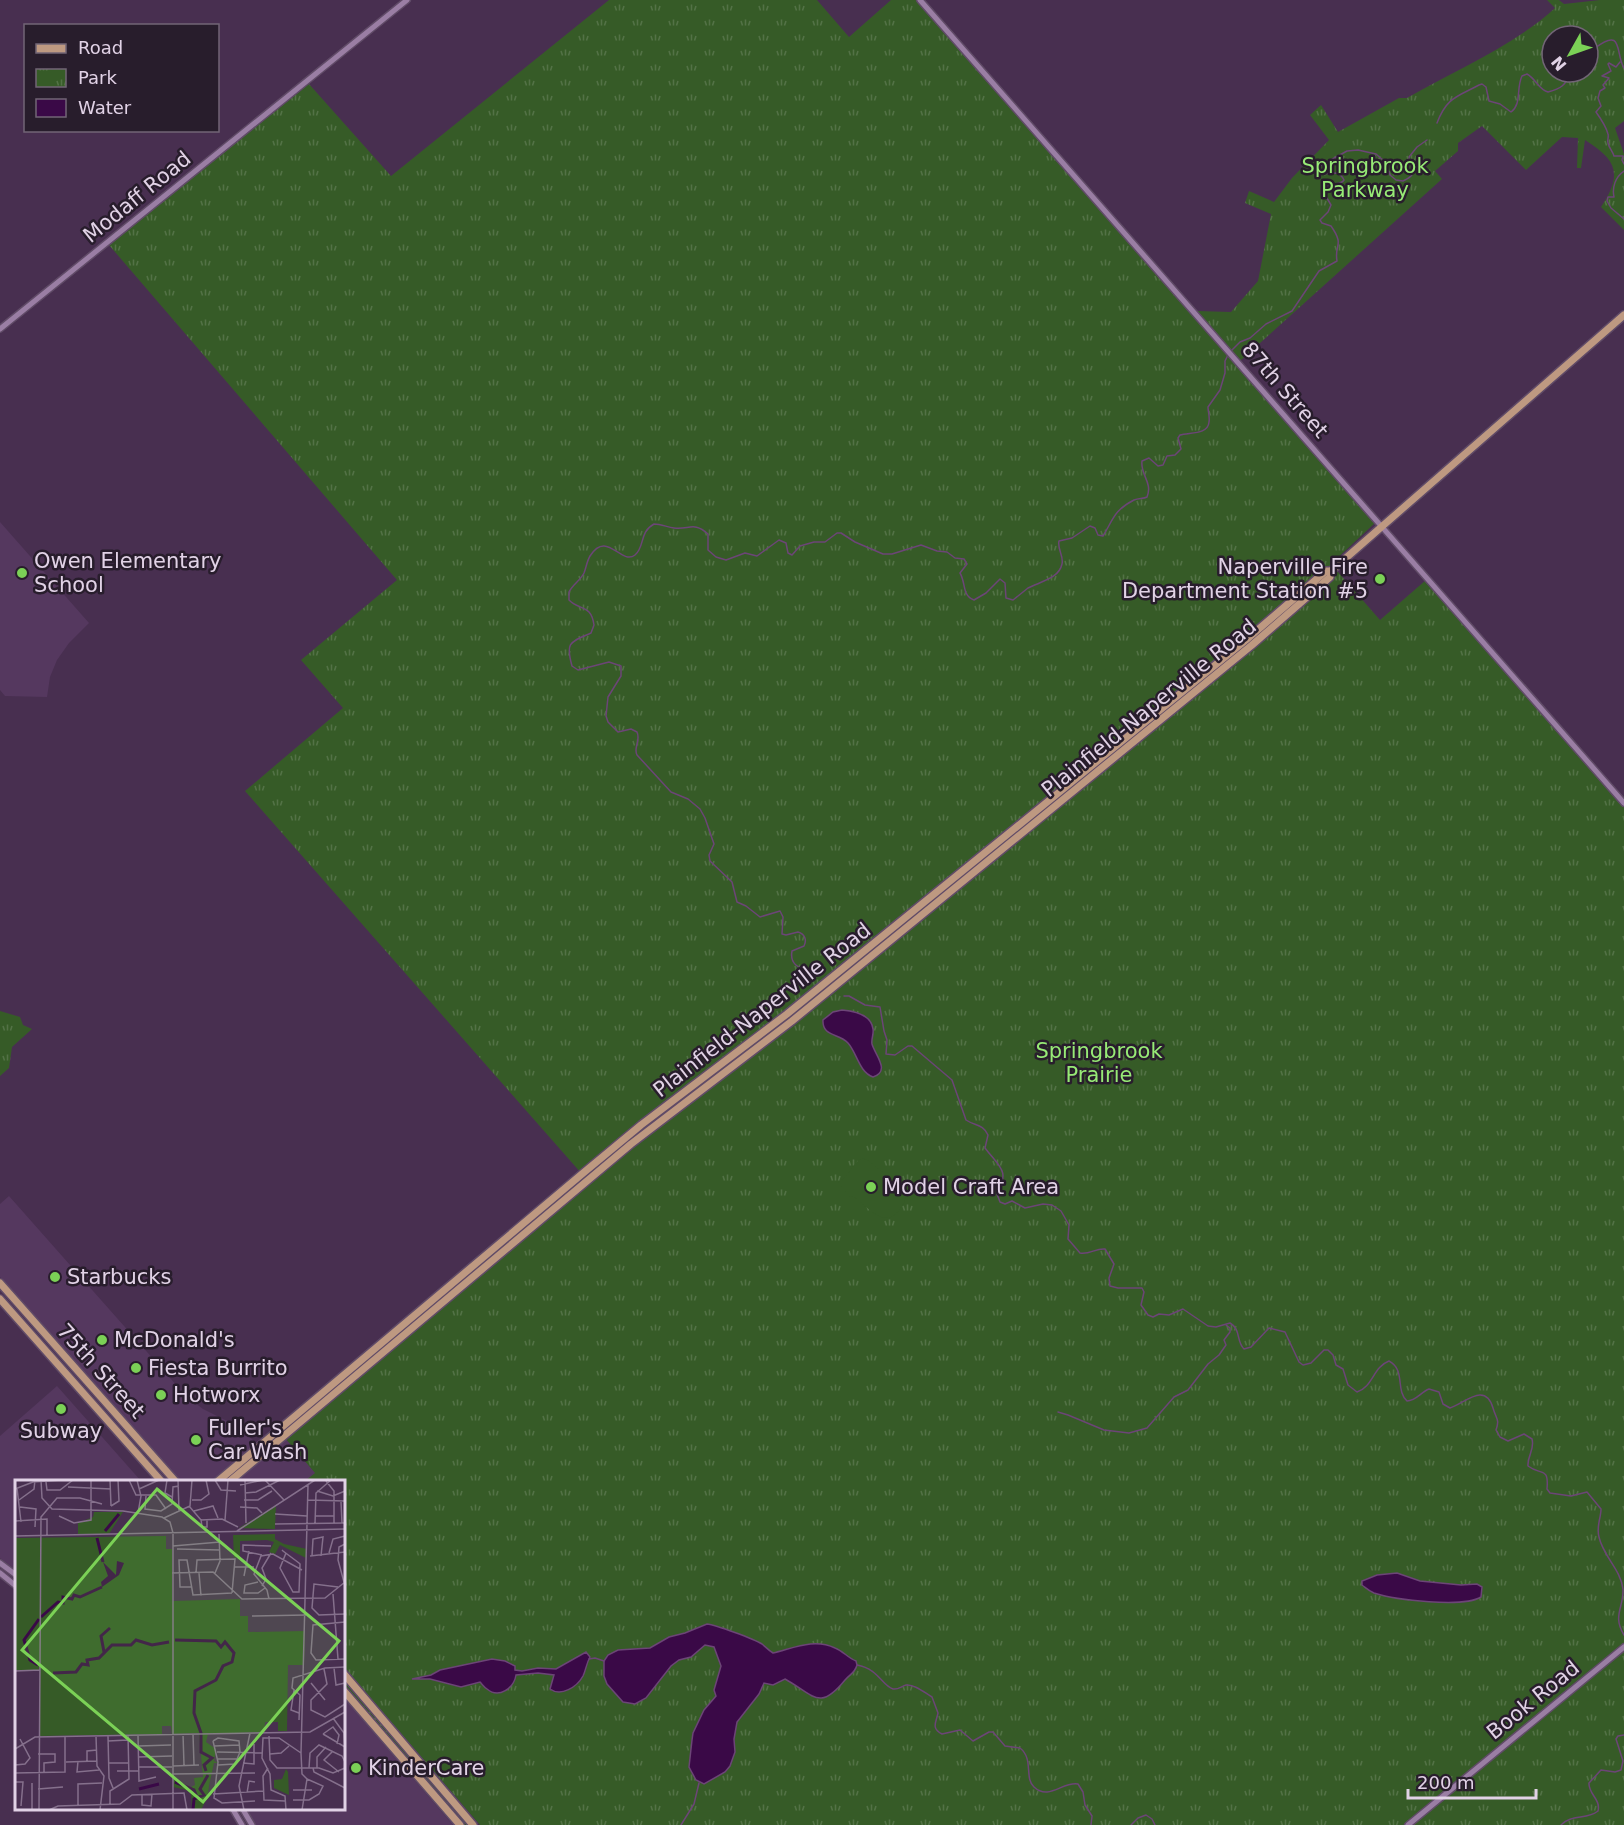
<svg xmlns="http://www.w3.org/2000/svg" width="1624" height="1825" font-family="'DejaVu Sans',sans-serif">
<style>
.built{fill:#55385f}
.grass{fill:url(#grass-dots)}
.park{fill:url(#park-tufts);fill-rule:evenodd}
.pitch{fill:#365b27}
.water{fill:#3a0947;stroke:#6c4577;stroke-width:1.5}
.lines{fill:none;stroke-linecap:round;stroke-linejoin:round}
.stream{stroke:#6c4577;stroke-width:1.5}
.minor-casing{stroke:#604b67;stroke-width:8}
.major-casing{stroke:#604b67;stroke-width:10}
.minor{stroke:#9a7ea4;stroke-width:5}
.major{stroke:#be9981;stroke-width:7}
.poi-dot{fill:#7bd156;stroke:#281d2c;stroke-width:2}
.labels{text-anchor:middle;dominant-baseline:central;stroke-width:5;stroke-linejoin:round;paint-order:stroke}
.park-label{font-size:21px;fill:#97ea76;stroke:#281d2c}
.street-label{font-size:21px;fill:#e1d2e6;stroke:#281d2c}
.poi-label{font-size:21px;fill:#e1d2e6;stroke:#281d2c;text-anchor:start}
.inset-river{fill:none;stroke:#3a0947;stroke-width:3}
.inset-road{fill:none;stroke:#85708c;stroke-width:1.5}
.view{fill:#7bd156;fill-opacity:0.15;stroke:#7bd156;stroke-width:3}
.inset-edge{fill:none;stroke:#e1d2e6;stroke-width:3}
</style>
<defs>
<pattern id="grass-dots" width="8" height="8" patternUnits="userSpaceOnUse" patternTransform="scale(1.5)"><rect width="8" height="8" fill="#365b27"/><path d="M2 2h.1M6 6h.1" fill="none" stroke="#537246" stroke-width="1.8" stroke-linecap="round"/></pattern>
<pattern id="park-tufts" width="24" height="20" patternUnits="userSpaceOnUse" patternTransform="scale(1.5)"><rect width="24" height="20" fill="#365b27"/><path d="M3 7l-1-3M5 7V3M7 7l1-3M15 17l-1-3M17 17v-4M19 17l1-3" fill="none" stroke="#537246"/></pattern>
</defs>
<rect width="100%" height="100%" fill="#482f50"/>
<g class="built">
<path d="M0,522L89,623L69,643L57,660L50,677L47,697L5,696L0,690Z"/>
<path d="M9,1196L186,1396L203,1409L239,1427L257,1444L212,1481H180L0,1277V1204Z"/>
<path d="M57,1386L141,1481L16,1482V1570L0,1558V1436Z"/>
<path d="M285,1438L316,1473L305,1481L233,1482Z"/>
<path d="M344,1698L453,1825H255L245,1809L344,1808Z"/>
</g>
<path class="grass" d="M344,1679L470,1825H463L344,1687Z"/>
<g class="park">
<path d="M609,0H817L849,37L891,0H916L1375,523L1331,564L1380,620L1426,580L1624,804V1825H480L344,1667V1482L305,1481L315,1473L285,1438L589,1182L245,791L343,708L301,660L397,580L109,245L309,84L391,176Z"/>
<path d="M1547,0H1559L1564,4L1600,0H1624V121L1615,128L1624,154V230L1601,207C1623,174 1617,160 1585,140L1581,168H1577L1578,138L1562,137L1526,170L1482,126L1458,143V151L1435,171L1442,179L1240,361L1197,311L1231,312L1258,281L1271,214L1245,203L1249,191L1274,202L1292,178L1329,140L1310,115L1321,105L1338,132L1399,98H1407C1455,70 1514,46 1555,8ZM1552,36H1588V72H1552Z"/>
<path d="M0,1011L20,1017L23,1025L32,1029L12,1047L9,1068L0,1076Z"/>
</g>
<path class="pitch" d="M862,1158L869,1161L905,1191C907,1198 904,1204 900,1209C885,1231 867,1206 853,1196L850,1197L838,1182C849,1178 852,1163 862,1158Z"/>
<g class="water">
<path d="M842,1010C854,1011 871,1014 873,1029C874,1034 871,1039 872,1044C875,1055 891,1071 873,1077C859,1072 857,1053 848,1043C839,1033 822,1037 823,1020L833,1012Z"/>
<path d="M1397,1573L1420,1581L1461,1585L1477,1584L1482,1587L1481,1597C1463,1608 1396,1600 1374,1593C1369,1591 1366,1588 1362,1585V1581L1377,1575Z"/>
<path d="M707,1624C716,1625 754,1639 762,1644C766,1647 768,1650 773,1653C794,1648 814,1638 835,1648C843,1651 848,1658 856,1661L857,1665C855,1673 850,1674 845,1680C819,1712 814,1695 785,1679L773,1685L764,1683L759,1694L737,1722L734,1739L735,1752L730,1766L725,1772L704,1784L696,1780L689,1767L692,1740L693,1733L704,1710L716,1696L714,1690L721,1666L714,1647L705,1645L691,1657L679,1660L671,1666L646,1698L635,1704L623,1702L607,1684L604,1676V1661L608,1655L618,1650L650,1648L669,1637L685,1633Z"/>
<path d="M586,1652L590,1657C586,1664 586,1670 583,1676C577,1687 561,1697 550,1689L554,1675L538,1673L516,1675C514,1688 499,1699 487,1689C484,1687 482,1684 480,1682L461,1687L430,1679H412L431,1675L440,1670L492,1659L505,1661L515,1666V1670L522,1671L538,1668L556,1669Z"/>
</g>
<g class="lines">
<g class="stream">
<path d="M1570,36L1573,32L1579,30L1586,36"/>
<path d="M1588,40L1591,47L1595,48C1624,26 1615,54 1624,68"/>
<path d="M1620,62L1616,67L1609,63L1608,64L1611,71L1602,76L1609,78L1603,85L1605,88L1600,91L1598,98L1601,106L1596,112C1601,119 1606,126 1608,134C1609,137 1607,140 1608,143C1609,148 1613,152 1614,156H1623L1622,160L1624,164"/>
<path d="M1437,123C1447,97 1457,97 1479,85L1482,84L1486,87L1489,101L1500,104L1511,112C1522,104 1516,88 1522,76L1527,74C1536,79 1539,90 1548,92C1559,89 1569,85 1567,72"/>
<path d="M1624,171C1615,177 1612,188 1614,197H1608L1607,201L1611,208L1624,219"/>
<path d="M1231,351L1240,342L1250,338L1266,324L1292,311L1319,271L1337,261C1334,244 1345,246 1331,226L1322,223L1320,220L1328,212L1331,205L1324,193L1326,187C1332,183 1341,185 1344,180C1339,169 1329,174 1320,174L1316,170L1318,167L1347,151L1358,150L1376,154L1384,161L1390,175L1396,180L1403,181C1420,174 1410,168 1409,157L1417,147L1427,140"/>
<path d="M815,974C803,969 789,967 792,951L804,946C807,940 805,934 798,932L786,935L782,934L783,917L780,911L760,917L746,906L737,902L732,882L710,861L709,855L714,844L705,818L700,809L688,799L671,792L637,755C633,748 641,741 637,732L631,729L618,732L608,722L606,716L608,697L621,676V666L609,662L578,670L572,666C565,641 571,642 591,633L594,625C591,604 580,611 569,600V592C573,584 580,581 584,573C586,568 587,561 590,556C607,529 621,566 635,555C645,547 639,532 654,524C661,524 667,527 674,528C689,530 694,521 708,534V550L716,557L726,560L745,553L757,556L779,540L786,543L788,553L792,555L800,546L814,542H825L837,533H841L855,542L883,554H892L921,545L937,551L947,552L955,558L964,559L967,564L960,573C966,583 962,596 974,600L986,593L1000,579L1005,583L1006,598L1013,600C1018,596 1023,592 1028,588C1039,582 1059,579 1062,564C1064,556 1057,549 1059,541L1072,538L1090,526L1095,528L1098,535L1103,536C1113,520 1114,510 1134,500C1139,498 1143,499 1147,497C1153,482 1140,475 1142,461L1149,458L1158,466L1163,465L1167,456L1175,455L1181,449L1178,438L1180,435C1189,432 1208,435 1209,422C1210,417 1208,412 1208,407L1220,390L1225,373V361L1228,355"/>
<path d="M844,996H849L865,1005L880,1007L884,1031L887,1040L886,1054L895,1055L908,1046H912L952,1080L966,1120C975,1126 983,1124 988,1135L985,1148C1000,1168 1010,1170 997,1194L1000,1202L1005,1204L1012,1201L1025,1208L1043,1204L1052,1205L1061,1211L1069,1225L1068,1239L1080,1253C1089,1255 1096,1248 1105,1249L1114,1264L1109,1278L1110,1286L1118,1288H1142L1144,1292L1141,1305L1148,1315L1153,1317L1159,1314L1169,1315L1183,1309L1208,1326L1216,1327L1230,1323C1241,1329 1236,1341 1244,1349L1251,1347L1269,1328L1285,1332L1299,1362L1303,1365L1311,1363L1324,1350H1328L1333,1355L1336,1365L1343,1369L1348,1385L1357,1392C1373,1387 1373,1367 1389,1361C1406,1370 1395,1390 1407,1401C1416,1401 1421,1392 1429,1389L1439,1392L1443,1404L1450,1408C1464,1404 1485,1381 1493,1408C1496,1419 1500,1419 1496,1430L1500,1437L1508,1441L1524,1434L1532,1439C1535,1450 1527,1456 1528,1466C1541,1476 1549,1466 1547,1489L1550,1493L1571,1496L1587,1492L1601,1509C1601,1518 1596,1527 1599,1537C1603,1556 1621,1570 1623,1589C1624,1607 1612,1616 1624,1635"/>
<path d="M1058,1412L1068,1415L1104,1430L1129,1433L1147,1428L1174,1397L1188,1390L1208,1364L1219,1355L1226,1345L1224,1340L1230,1332V1328L1226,1325"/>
<path d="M589,1659L595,1658L604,1661"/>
<path d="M857,1665C879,1669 882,1686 893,1689C898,1690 902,1686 906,1685C915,1684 925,1693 932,1697L938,1713C936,1723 931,1728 942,1734L960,1730L973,1741L989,1732H993L1005,1746L1020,1748C1034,1759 1024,1778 1034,1787C1049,1801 1063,1781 1078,1784L1083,1792L1085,1805L1092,1816L1091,1825"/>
<path d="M681,1825L694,1804L699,1783"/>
<path d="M1131,1825L1138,1818L1146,1815L1152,1819L1155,1825"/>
<path d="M1561,1825C1571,1814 1587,1820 1598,1811C1601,1799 1588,1794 1589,1783L1601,1770L1615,1772L1621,1770L1623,1761L1616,1739L1618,1736L1624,1735"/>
</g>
<g class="minor-casing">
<g id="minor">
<path d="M920,0L1624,803"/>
<path d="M0,329L407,0"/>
<path d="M0,1563L16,1575"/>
<path d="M0,1573L16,1586"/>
<path d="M232,1808L242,1825"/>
<path d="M242,1808L252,1825"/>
<path d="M1408,1825L1624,1647"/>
</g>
</g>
<g class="major-casing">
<g id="major">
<path d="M0,1283L176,1482"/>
<path d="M0,1299L162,1482"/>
<path d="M217,1482L582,1174L641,1125L787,1014L1246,640L1326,571H1331L1624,315"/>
<path d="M229,1482L631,1144L792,1021L1252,645L1330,577L1331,571"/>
<path d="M344,1674L473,1825"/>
<path d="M344,1691L460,1825"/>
</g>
</g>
<use href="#minor" class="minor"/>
<use href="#major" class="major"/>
</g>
<g class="poi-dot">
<circle cx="22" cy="573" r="6"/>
<circle cx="1380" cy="579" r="6"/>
<circle cx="871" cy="1187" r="6"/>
<circle cx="55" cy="1277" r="6"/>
<circle cx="102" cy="1340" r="6"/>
<circle cx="136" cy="1368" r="6"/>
<circle cx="161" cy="1395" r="6"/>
<circle cx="61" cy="1409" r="6"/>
<circle cx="196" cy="1440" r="6"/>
<circle cx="356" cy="1768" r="6"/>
</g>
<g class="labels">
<g class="park-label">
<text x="1365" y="166">Springbrook<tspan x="1365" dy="24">Parkway</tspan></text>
<text x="1099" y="1051">Springbrook<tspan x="1099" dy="24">Prairie</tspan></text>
</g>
<g class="street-label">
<text transform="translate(137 197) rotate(-39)">Modaff Road</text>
<text transform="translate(1285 390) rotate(49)">87th Street</text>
<text transform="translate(1149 708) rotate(-39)">Plainfield-Naperville Road</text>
<text transform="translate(762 1010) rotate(-38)">Plainfield-Naperville Road</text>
<text transform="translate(101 1371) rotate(48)">75th Street</text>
<text transform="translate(1533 1700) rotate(-39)">Book Road</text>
</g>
<g class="poi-label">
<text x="34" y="561">Owen Elementary<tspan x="34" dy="24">School</tspan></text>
<text x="1368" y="567" text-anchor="end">Naperville Fire<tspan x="1368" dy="24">Department Station #5</tspan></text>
<text x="883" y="1187">Model Craft Area</text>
<text x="67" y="1277">Starbucks</text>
<text x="114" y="1340">McDonald's</text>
<text x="148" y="1368">Fiesta Burrito</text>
<text x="173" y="1395">Hotworx</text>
<text x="208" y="1428">Fuller's<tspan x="208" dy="24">Car Wash</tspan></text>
<text x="61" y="1431" text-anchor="middle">Subway</text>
<text x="368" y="1768">KinderCare</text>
</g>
</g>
<g transform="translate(15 1480)">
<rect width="330" height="330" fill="#482f50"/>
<path d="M79,32H108L94,54L63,55V43L78,37Z" fill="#365b27"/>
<path d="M261,25L260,49L224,48ZM260,54V59L269,64L292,69L291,78L265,65L260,74L254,72L259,62L252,60L225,61V75L219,78L218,55ZM151,56V69H157V121L225,119V136H233V152L290,151L289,185H273L272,251H263V242H250L249,252L193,254L191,262L201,269L199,281L203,283H199L194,306L193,314L198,315L193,316L186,330H177L176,311L158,307V298L174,308L180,305L179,298L188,297L184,253L157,254L156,246H147V254L24,256L25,190H0V58ZM271,289L273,292L274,315L259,308V300L267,299Z" fill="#365b27"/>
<path d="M102,81L109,83L104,95L87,107L86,102L93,96L88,82L101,95Z" fill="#3a0947"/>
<path class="inset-river" d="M90,51L104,34M82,58L88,82M26,137L43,122L48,123V117L57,119L59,115L65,117L87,107M160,160L201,161L206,167L210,162L219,173L217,182L208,186L201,200L180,211L179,233L186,253V272L197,278L189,285L191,291M89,172L86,156L95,148M23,185L15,180L9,160L24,139M38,193L61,192L67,184L73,185L72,180L84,178L97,165H116L121,160L137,165L154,162M160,302L179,310L182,317M124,309L144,304M178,330L179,319L189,315L185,309L193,295"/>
<path class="inset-road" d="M26,0L27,18L37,29L108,31L147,37L155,42L158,53M95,0L96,26M114,0L121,15H141L151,29M122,0L126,16L123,33M152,0L150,13L157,17M163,0L164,31M200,0L206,10L221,11M230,0L231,43M250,0L269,20M311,1L319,11V43M31,2L32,10H45L58,0M225,5L248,0M53,7L96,9M2,8L6,42M0,9L18,2L47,0M124,9L144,0M302,11L318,16L330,11M230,13L241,12L265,0M131,16L130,29L146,31L157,24L158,7L164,6M4,20L19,9L20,0M177,20H186L194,14L191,0M229,20H243L257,11M293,20L330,21M326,22L327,43M96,26L104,21L103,0M174,26L186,40L207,39L223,47M5,27L21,29L20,47M225,27L242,28L247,33M179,31L198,26L203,38M260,34L292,36M44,36L59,43L76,40V0M300,36H319M149,38L175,26L177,0M186,39L187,47H192V40M210,40L213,0M0,41L32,39V55M260,44L330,43M300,44L301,13L316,0M222,51L300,0M0,56L330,49M330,64L324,67L323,80L330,106M158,66L205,62M162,69L205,70M267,70L268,71L284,83L285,84L284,112H278L265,88L271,73M314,73L318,59L330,56M247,75L228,71V65L256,66M295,76L330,72M297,76L298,59L308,57L306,76M220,87H239M157,93L198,92L227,119L310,118L330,102M181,93L182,80L220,79L217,113M184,93L186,116M200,93L205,81L204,54M229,96L234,71M243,102L230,105L229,113H243L250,108M247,106L251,99L247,88L256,73M176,107H165L164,80H172L178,115L217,113M323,107L299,104L297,128L304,135L330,134M318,114L323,179M254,119L252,110L239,94L246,76L258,74L287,90M237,136L291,135M330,142L298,145L296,173L301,180L330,179M319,188L321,205L330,203M309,189L312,204L296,220V230L310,237L330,224M0,191L25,190M296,203L310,220M279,210L276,230L284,233M318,238L329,253L330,267M284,240L285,215L277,208L278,198L310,188L330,187M168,254L169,285M178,254L179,285M308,254L318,247L324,255L322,264M308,254L330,267M123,255L124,301L141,297M81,256L82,286L89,296L85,330M93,256L94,298L98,308M254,256L255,280L262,288H304L318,293L330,288M93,261L113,260M198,261L203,282L199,318L207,323L240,321M198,261L203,258L224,261L225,272L220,284L203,285M123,266L156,265M199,266L224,265M0,269L20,257L295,252L330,232M318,271L309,280L324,292M202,272L247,273M23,274H40V282L29,283V293M255,274L266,273L274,266M123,277L157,276M203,279H222M63,281L62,292L84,290M72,281V271L82,270M51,282L82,281M94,283H114M228,283L239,284V264M0,285L10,284L15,278L5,259M158,286L184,285M123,287H157M253,288L248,296L249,320L270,321M294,288L295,273L304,265L327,276L330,282M298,288L299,292L330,308M302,288V277L311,267M102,291H124M0,293L50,292V256M157,294L240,293M0,302H8L6,326M17,303V330M23,309L48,307M278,310H297M232,313L234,301L240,302M198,314L248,311M127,315V325L136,326L137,314M278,320H294L304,314L308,306L292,299M95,324V311L114,299L113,255M63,325V304L87,303M24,330L26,37L42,18H65L87,24M34,330L43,326L105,324L117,315L169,313L172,330M158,330V54M229,330L224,306L235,253M271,330L270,316L256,310L255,294L247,278L248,258H264L286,273M287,330L292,299L287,294L286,273L293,5"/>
<path class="view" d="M142,9L324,161L188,322L7,170Z"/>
<rect width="330" height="330" class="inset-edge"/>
</g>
<rect x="24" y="24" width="195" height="108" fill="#281d2c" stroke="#726576" stroke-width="1.5"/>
<rect x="36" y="44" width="30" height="9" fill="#be9981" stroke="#726576" stroke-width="1.5"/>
<text x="78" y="54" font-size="18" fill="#e1d2e6">Road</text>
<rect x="36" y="69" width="30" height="18" fill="url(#park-tufts)" stroke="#726576" stroke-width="1.5"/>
<text x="78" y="84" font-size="18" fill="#e1d2e6">Park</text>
<rect x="36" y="99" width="30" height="18" fill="#3a0947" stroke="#726576" stroke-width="1.5"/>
<text x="78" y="114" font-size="18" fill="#e1d2e6">Water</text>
<g transform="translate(1570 54) rotate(230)"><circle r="28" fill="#281d2c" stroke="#726576" stroke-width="1.5"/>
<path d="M0-4.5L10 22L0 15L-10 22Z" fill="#7bd156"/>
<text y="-9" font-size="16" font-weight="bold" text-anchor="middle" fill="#e1d2e6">N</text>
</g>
<path d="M1408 1789v9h128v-9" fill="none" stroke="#e1d2e6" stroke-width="3"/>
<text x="1417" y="1789" font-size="18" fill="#e1d2e6" stroke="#281d2c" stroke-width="4.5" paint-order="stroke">200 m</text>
</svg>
